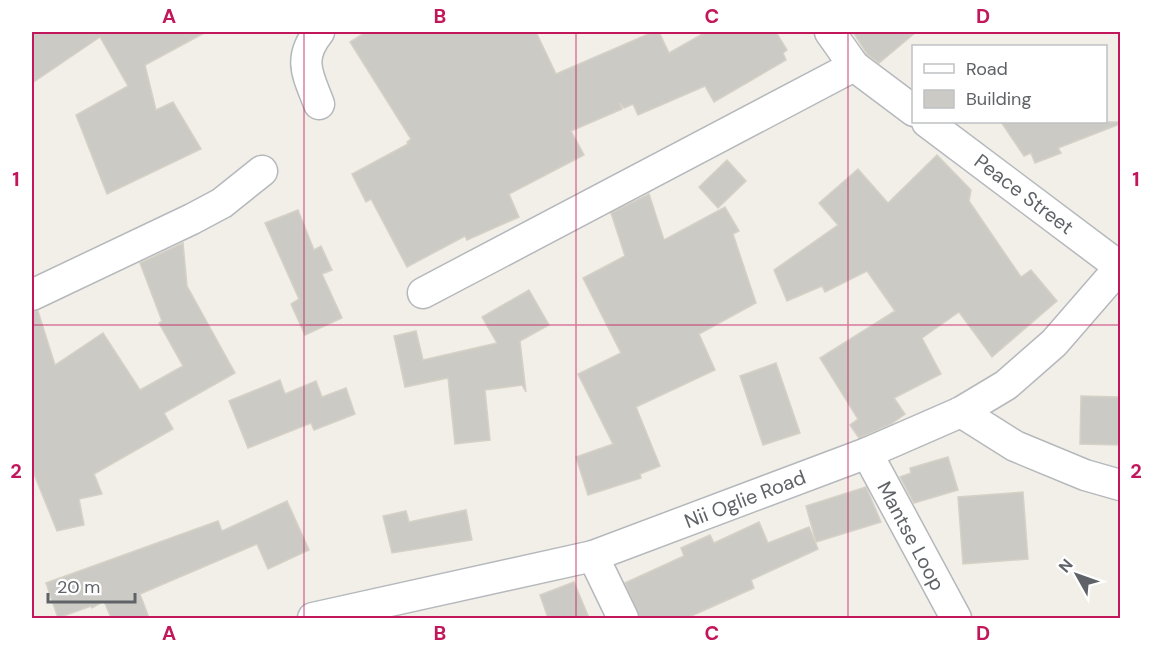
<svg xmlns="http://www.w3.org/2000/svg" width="1152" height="650" font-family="'DM Sans',sans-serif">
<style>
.building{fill:#cccac5;stroke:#d6d1c6;stroke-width:1.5}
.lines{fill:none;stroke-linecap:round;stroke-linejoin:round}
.minor-casing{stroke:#b5b8bc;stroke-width:33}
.minor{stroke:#fff;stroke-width:30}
.grid{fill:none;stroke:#c2185b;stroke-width:1.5;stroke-opacity:0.55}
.labels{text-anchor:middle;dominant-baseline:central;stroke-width:4.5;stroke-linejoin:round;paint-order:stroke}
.street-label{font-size:20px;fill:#5f6368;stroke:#fff}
.neatline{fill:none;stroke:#c2185b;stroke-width:2}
.grid-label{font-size:20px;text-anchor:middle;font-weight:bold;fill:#c2185b}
</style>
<rect width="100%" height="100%" fill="#f1efe8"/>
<g class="building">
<path d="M32,32H206L145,65L156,110L173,102L201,149L107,194L76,115L128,86L100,37L32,83Z"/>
<path d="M366,32H536L556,74L653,32H659L669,53L706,32H776L787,50L783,53L786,60L714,102L705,86L638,115L633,104L624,108L620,103L622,109L571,131L584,155L509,194L519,217L467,240L465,236L407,267L371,199L366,202L352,174L408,144L407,142L411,139L350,42Z"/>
<path d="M853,32H916L879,63L867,54Z"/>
<path d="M1001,122H1120V124L1058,148L1061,153L1035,163L1031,153L1024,156Z"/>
<path d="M937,155L971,190L969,201L1021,277L1031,270L1057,301L992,357L959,312L922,338L941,374L894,398L905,414L891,424L859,438L850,425L858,419L820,358L895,311L867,271L825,292L822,286L787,301L774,270L838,225L819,203L858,169L888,203Z"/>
<path d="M727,160L746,181L718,208L699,187Z"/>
<path d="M649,194L664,240L725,207L739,231L733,234L756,303L699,334L715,370L636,407L660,466L640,474L641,478L588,495L576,457L613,444L578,374L621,353L583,278L625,256L611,213Z"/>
<path d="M298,210L314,250L321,246L332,270L322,274L342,318L305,335L291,304L299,299L265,223Z"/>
<path d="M183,243L187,286L235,373L164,413L173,429L94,474L102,494L79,499L84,525L57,531L32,469V312L38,311L55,365L103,333L140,390L183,366L159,323L162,321L140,263Z"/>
<path d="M529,290L549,325L520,341L526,392L522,385L485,390L490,440L455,444L448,378L405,387L394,336L416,331L423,360L497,343L482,317Z"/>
<path d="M776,363L800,433L763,445L740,376Z"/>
<path d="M280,380L285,394L316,381L322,397L346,388L355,414L314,430L311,423L248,448L229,401Z"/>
<path d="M1081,396L1120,397V445L1080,444Z"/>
<path d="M948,457L958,490L914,503L900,477L911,473L910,468Z"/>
<path d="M866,487L881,522L816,542L806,506Z"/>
<path d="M1023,492L1028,559L963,564L958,497Z"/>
<path d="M287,501L309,550L268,569L257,544L140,594L149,618H111L104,601L92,608L91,606L58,618L46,583L218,521L222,531Z"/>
<path d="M466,510L472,540L392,553L383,516L406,511L409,522Z"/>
<path d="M759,522L768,543L809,527L818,549L751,580L754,588L687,618H640L625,583L684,556L681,548L710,535L714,543Z"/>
<path d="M574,582L589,618H548L540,595Z"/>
</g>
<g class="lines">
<g class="minor-casing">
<g id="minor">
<path d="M319,32C297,59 308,75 319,104"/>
<path d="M830,32L854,66L914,111"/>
<path d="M927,122L1120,267"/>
<path d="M423,293L854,66"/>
<path d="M32,295L192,219L222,203L262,171"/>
<path d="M961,412L1015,446L1085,475L1120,485"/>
<path d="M867,453L956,618"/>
<path d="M593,556L623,618"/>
<path d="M313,618L593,556L867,453L961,412L1006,385L1054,343L1120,267"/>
</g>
</g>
<use href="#minor" class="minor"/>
</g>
<path class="grid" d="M304,32V618M576,32V618M848,32V618M32,325H1120"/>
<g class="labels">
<g class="street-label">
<text transform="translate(1024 194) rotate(37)">Peace Street</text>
<text transform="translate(745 499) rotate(-21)">Nii Oglie Road</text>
<text transform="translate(911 536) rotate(62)">Mantse Loop</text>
</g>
</g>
<rect width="1152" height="650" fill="none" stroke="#ffffff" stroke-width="66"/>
<rect x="912" y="45" width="195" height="78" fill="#ffffff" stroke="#bfc1c3" stroke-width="1.5"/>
<rect x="924" y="64" width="30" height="9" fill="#ffffff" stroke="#bfc1c3" stroke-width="1.5"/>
<text x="966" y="75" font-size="18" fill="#5f6368">Road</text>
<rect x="924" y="90" width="30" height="18" fill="#cccac5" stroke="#bfc1c3" stroke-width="1.5"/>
<text x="966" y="105" font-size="18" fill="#5f6368">Building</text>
<g transform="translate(1077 575) rotate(310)" stroke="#ffffff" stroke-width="4.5" paint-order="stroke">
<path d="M0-4.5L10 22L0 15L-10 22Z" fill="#5f6368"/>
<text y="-9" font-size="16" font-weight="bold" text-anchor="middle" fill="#5f6368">N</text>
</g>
<path d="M48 593v9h87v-9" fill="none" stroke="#5f6368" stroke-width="3"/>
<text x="57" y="593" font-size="18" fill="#5f6368" stroke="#ffffff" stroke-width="4.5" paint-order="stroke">20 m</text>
<rect x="33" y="33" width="1086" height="584" class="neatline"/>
<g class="grid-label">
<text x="169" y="23">A</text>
<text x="440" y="23">B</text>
<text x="712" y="23">C</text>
<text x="983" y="23">D</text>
<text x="16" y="186">1</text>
<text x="1136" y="186">1</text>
<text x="16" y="478">2</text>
<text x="1136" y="478">2</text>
<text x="169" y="640">A</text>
<text x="440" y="640">B</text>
<text x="712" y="640">C</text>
<text x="983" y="640">D</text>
</g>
</svg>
